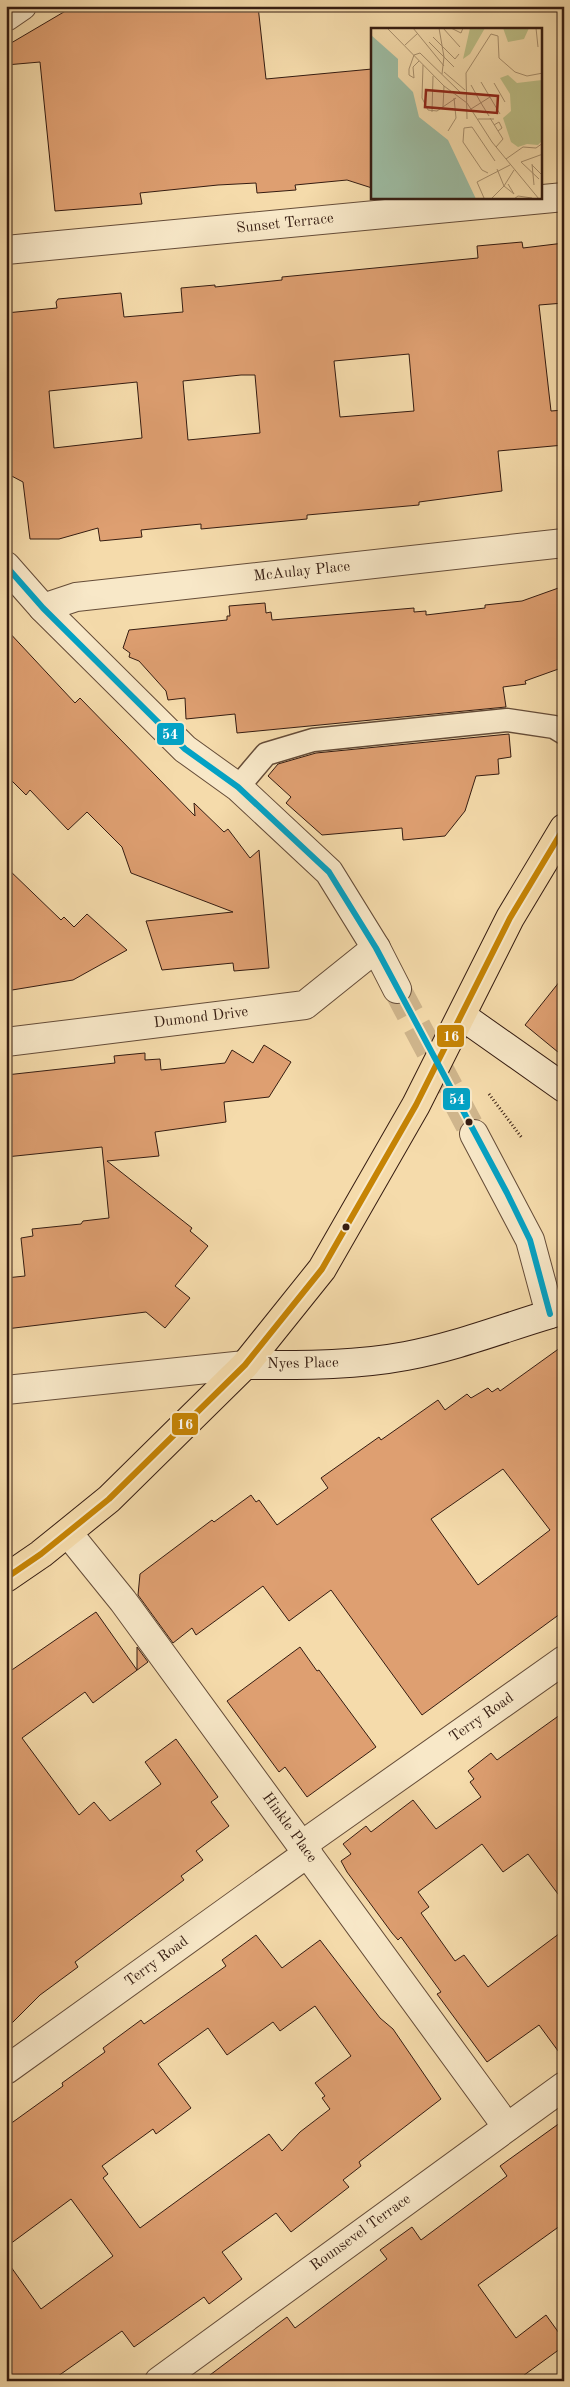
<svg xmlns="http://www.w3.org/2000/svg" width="570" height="2387" font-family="'Old Standard TT',serif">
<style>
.building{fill:#de9f71;stroke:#351c11;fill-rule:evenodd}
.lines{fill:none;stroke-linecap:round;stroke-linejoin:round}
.street-tunnel{stroke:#cfb58c;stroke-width:28;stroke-dasharray:28 14;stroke-linecap:butt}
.lane-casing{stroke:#654c38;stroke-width:25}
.street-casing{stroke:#654c38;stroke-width:30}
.secondary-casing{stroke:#351c11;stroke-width:30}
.highway-casing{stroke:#351c11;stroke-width:30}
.path{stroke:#351c11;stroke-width:3;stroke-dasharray:1 2.5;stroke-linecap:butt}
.lane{stroke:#f8e8c8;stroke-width:22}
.street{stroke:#f8e8c8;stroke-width:28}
.secondary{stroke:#f8e8c8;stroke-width:28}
.highway{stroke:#f5dbab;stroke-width:28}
.bus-1-casing{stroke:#f8e8c8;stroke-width:10}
.bus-2-casing{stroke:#f8e8c8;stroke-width:10}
.bus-1{stroke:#c68404;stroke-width:6}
.bus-2{stroke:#03a2c5;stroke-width:6}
.bus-dot{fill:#351c11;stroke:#f8e8c8;stroke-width:2}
.labels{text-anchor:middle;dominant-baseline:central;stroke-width:4;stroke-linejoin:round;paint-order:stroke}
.street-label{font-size:15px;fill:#351c11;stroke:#f8e8c8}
.inset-road{fill:none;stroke:#a88f6d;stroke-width:1}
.view{fill:#8f2418;fill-opacity:0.15;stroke:#8f2418;stroke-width:2.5}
.inset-edge{fill:none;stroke:#351c11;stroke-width:2.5}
.line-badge{stroke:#f8e8c8;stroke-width:2}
.badge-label{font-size:14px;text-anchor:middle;font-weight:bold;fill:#fff}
</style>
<rect width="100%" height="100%" fill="#f5dbab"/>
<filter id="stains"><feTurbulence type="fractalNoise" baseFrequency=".004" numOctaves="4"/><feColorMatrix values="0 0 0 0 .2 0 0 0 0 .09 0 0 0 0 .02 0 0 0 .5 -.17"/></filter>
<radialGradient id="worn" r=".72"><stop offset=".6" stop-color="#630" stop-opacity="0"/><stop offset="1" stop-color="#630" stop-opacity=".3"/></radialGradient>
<g class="building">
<path d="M74,6H258L266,79L372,69V188L347,180L295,185L296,190L257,193L256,183L218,185L140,193L142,204L55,211L40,62L6,65V46Z"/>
<path d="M522,242L523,248L564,243V303L539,305L551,411L564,410V445L498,451L502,491L419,502V505L307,515V519L201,529V524L141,530L142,537L100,541L98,528L59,539H30L23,482L6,473V313L57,308L56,302L58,299L121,293L124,317L183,312L181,288L215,285V287L282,280V277L478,258L477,246ZM409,354L414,411L340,417L334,361ZM241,375H255L260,433L188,440L183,381ZM137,382L142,438L54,448L49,391Z"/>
<path d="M564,586V667L525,681L526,684L503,687L506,707L237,733L235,714L186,719L185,698L168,700L166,691L139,661L129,657L130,653L123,648L129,630L227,620V616H230L229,606L265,603L266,613L271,612L272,620L414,608V612L426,611V615L485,608V605L522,601Z"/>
<path d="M6,629L75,703L80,698L195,816L194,803L224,832L228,829L250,858L259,850L269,968L234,971L233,963L162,970L146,921L233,912L131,873L122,847L87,812L68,830L30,790L26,795L6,775Z"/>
<path d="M509,734L511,757L498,759L499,774L476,776L465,811L445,836L403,840L402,828L322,835L286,803L291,797L268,776L278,764L316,753Z"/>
<path d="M6,867L61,920L64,917L74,927L87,914L127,950L73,980L6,991Z"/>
<path d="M564,976V1057L525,1025Z"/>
<path d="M264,1045L291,1062L269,1097L224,1102L226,1122L155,1132L159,1156L107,1161L192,1228L190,1231L208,1246L175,1286L190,1298L165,1328L146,1312L6,1329V1278L25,1276L21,1238L33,1236L32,1229L81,1224L83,1221L109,1218L102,1147L6,1157V1075L115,1063L114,1056L145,1053V1060L160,1059L161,1070L225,1063L232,1050L253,1063Z"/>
<path d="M564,1345V1611L422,1715L331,1590L289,1621L263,1586L196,1635L192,1628L173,1643L138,1595L140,1574L212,1520L214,1522L251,1495L256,1502L259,1500L277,1525L328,1488L321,1478L379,1437L381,1440L438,1400L445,1410L467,1394L471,1398L488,1388L492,1392L498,1388L500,1391ZM503,1469L550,1530L478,1585L431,1519Z"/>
<path d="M96,1612L137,1670V1647L148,1662L93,1703L85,1692L22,1738L79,1815L94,1802L110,1821L161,1784L145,1762L176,1739L218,1797L211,1802L229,1826L196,1851L203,1860L181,1876L184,1880L75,1962L78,1967L40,1995L6,2029V1674Z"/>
<path d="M300,1647L317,1671L319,1670L376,1747L307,1797L285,1767L279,1772L227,1701Z"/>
<path d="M564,1712V1902L528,1854L503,1872L482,1844L418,1892L429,1907L421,1913L455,1961L464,1955L488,1987L564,1930V2059L539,2025L487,2062L437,1994L441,1992L401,1937L398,1940L392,1933L347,1872L341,1861L351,1854L343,1844L366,1826L371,1832L413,1800L436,1829L481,1797L470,1782L474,1779L468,1771L491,1753L497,1760Z"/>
<path d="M256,1935L282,1968L320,1940L380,2018L393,2029L441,2099L359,2162L361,2166L343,2180L349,2187L291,2232L276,2213L222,2252L242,2279L209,2304L204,2297L134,2347L122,2331L51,2381H16L6,2367V2260L41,2309L113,2256L71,2199L6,2247V2127L63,2086L62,2083L105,2052L103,2048L141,2020L144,2024L226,1966L222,1960ZM315,2006L351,2056L315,2083L325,2096L322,2098L330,2109L300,2132L282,2151L269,2134L140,2228L103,2178L108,2174L102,2166L153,2129L156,2134L191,2108L158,2064L208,2028L227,2055L273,2022L280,2031Z"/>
<path d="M564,2120V2223L478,2285L516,2338L546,2315L564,2340V2346L516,2381H202L287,2317L295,2328L387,2259L380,2250L412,2227L421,2240L507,2176L500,2166Z"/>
</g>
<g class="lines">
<path class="street-tunnel" d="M397,989L474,1134"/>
<g class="lane-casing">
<path id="lane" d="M238,787L266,754L313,740L507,720L554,727L564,733"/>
</g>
<g class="street-casing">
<g id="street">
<path d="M6,17L22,6"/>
<path d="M6,250L564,197"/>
<path d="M6,566L43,608L185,749L238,787L329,872L376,948L397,989"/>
<path d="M43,608L76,597L564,543"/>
<path d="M6,1042L305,1005L376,948"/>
<path d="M474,1134L530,1240L550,1314"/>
<path d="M6,1390L245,1365"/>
<path d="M68,1533L123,1601L507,2127"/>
<path d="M302,1845L564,1660"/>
<path d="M6,2070L308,1853"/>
<path d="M159,2381L564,2086"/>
</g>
</g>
<g class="secondary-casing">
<g id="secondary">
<path d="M462,1016L564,1088"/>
<path d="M245,1365C299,1365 353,1366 406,1356C460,1346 511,1325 564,1310"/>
</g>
</g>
<g class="highway-casing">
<path id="highway" d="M6,1578L41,1554L109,1499L245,1365L322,1269L416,1105L510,918L564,828"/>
</g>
<path class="path" d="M489,1094L522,1138"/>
<use href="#lane" class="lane"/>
<use href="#street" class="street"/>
<use href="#secondary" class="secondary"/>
<use href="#highway" class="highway"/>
<g class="bus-1-casing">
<path id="bus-1" d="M6,1578L41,1554L109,1499L245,1365L322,1269L416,1105L510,918L564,828"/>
</g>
<g class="bus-2-casing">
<path id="bus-2" d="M6,566L43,608L185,749L238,787L329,872L376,948L507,1193L530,1240L550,1314"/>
</g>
<use href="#bus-1" class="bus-1"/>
<use href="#bus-2" class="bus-2"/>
</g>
<g class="bus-dot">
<circle cx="469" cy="1122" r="4.5"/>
<circle cx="346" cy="1227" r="4.5"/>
</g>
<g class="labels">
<g class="street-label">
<text transform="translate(285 224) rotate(-6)">Sunset Terrace</text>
<text transform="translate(302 572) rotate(-6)">McAulay Place</text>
<text transform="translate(201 1018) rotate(-7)">Dumond Drive</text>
<text transform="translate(303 1364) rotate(-1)">Nyes Place</text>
<text transform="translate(482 1718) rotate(-35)">Terry Road</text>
<text transform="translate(289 1828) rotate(54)">Hinkle Place</text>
<text transform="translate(157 1962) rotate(-36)">Terry Road</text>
<text transform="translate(361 2233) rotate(-36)">Rounsevel Terrace</text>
</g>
</g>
<g transform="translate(371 28)">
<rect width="171" height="171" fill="#f5dbab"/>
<path d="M137,47L146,55L171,52V113L167,117L156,116L147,119L140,114L132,90L140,83L139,66L129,50Z" fill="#bdc088"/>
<path d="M99,0H114L99,26L92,31ZM132,0H158L153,11L137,14Z" fill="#bdc088"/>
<path d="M0,7L27,31V49L42,64L48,89L77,112L105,171H0Z" fill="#9dbca3"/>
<path class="inset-road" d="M16,0L73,58L96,75L121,114L168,171M42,0L73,38M68,0L73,29L71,46M72,0L89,19M80,0L90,5L92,0M165,0L167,19M62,9L84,31L88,26M58,14L83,39M34,17L47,5M52,37L51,70L57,82L66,83L85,70M73,44L94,62M43,50L38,47V41L43,27L49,25L89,64M43,50L42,39L48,33M110,54L129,86M123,55L134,74M100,57L110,75M110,75L118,88M72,79L73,58M100,81L119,69M61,84L62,48M119,90L132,111L125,119M96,91L95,45L120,6L127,8L128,30L144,44L156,48L172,45M107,91H123M123,97L128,94L131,100L127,103M93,100L92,114L111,142L117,145M93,100L101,99L124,133M77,103L85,90L83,70M135,131L152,119L165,120L172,115M161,136L163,157M161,137L172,148M126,141L133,158L143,142M168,151L150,134L172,126M113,170L106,154L139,137M120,171L133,158L143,166L137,156M143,171L147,168L161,170"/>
<path class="view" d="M55,62L127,68L126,85L54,79Z"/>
<rect width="171" height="171" class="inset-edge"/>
</g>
<g class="line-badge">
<rect x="156" y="722" width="29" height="24" rx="5" fill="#03a2c5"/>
<rect x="436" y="1024" width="29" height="24" rx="5" fill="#c68404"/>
<rect x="442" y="1087" width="29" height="24" rx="5" fill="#03a2c5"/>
<rect x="171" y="1412" width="28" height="24" rx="5" fill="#c68404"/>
</g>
<g class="badge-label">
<text x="170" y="739">54</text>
<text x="451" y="1041">16</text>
<text x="457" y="1104">54</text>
<text x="185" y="1429">16</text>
</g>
<rect width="570" height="2387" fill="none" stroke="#f5dbab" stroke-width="25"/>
<rect x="8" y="8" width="555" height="2372" fill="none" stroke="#351c11" stroke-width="2.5"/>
<rect x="12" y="12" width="545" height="2362" fill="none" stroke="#351c11"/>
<rect width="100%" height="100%" filter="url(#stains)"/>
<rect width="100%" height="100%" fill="url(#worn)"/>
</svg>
